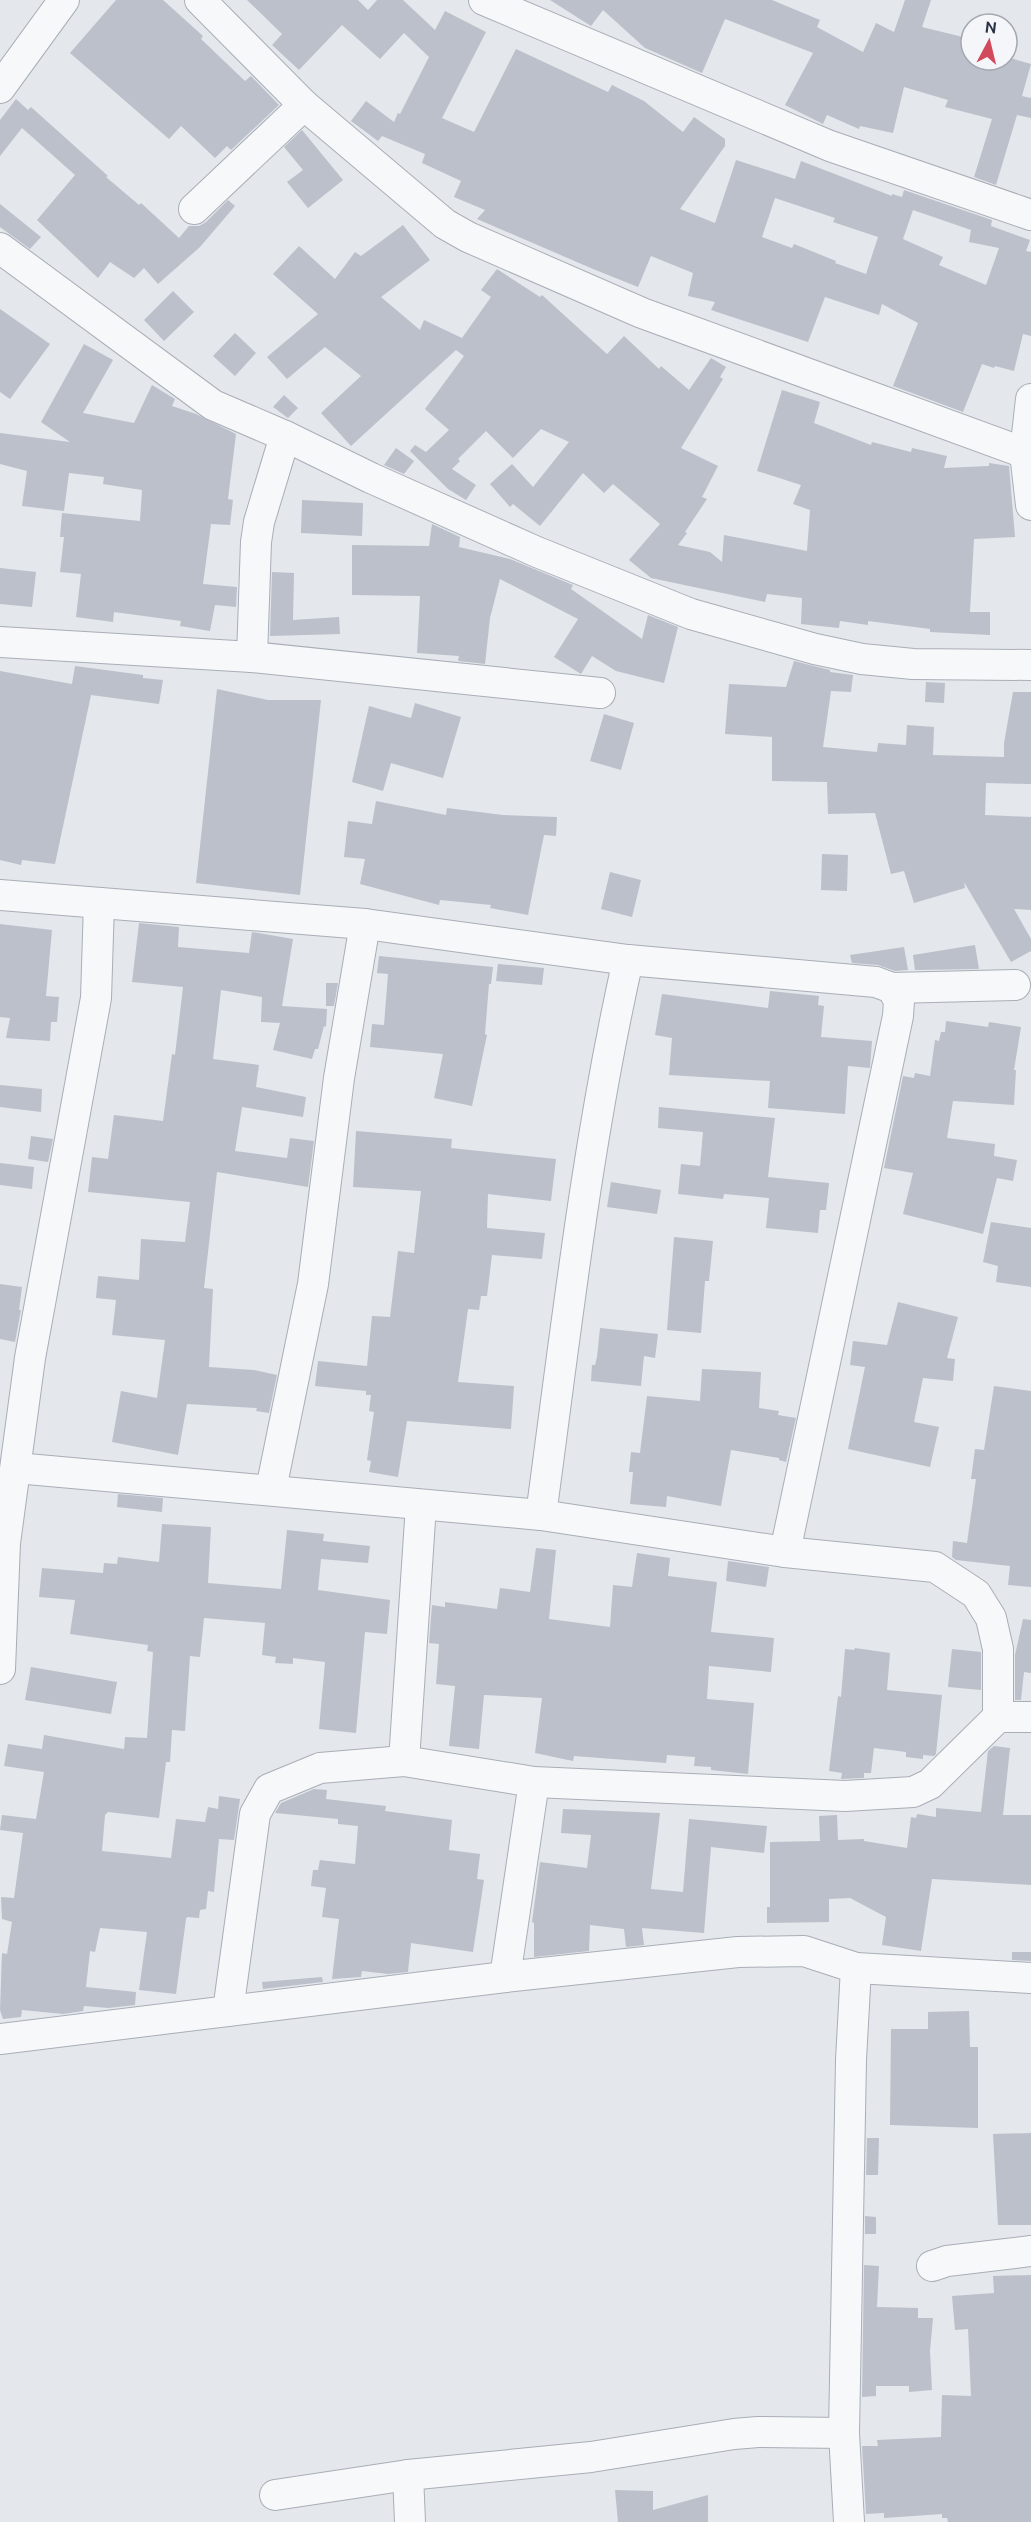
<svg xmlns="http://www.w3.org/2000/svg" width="1031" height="2522" font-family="Ubuntu,sans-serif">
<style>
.building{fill:#bbc0ca;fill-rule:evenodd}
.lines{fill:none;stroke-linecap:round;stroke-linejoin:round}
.minor-casing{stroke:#a9aeb7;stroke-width:32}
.minor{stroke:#f7f8fa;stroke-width:30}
</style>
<rect width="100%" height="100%" fill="#e4e7ec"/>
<g class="building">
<path d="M116,0H163L203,36L201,39L245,81L251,76L279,105L231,150L227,146L215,158L181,126L169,139L70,53Z"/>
<path d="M247,0H358L368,10L377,0H403L435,30L445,11L486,32L442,118L474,132L516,49L608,92L612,85L644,101L683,132L694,117L725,139V146L680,209L715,223L736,160L795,179L801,161L892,196V194L902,197L904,190L992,220L991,226L1030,240L1026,251L1031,252V336L1023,334L1014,371L995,366L994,368L982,364L963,412L893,386L918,323L882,304L879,315L825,297L808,342L711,310L715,302L688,296L693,273L651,256L638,287L593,269L477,219L485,210L454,197L461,181L422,163L425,154L382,136L378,141L351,121L366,101L394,122L398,113L400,114L429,57L404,33L380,59L342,25L299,70L272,45L282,34ZM775,198L835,218L833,222L878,237L866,274L835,263L836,261L794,244L792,248L762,237ZM913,210L971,230L969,242L999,248L986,285L939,265L943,257L903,239Z"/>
<path d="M550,0H772L820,20L817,27L863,52L876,23L894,32L905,0H931L922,27L971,39V60H1007V57L1031,64L1022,96L1031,98V118L1017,115L996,185L974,177L992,119L945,107L948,100L904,87L893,133L860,126L859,129L827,115L823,124L785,105L813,53L725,19L702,73L645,48L603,10L591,26Z"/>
<path d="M16,99L28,110L31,107L108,176L106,177L139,205L141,203L179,238L189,226H199L206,222L228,200L235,206L200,247L158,284L144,268L134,278L110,262L98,278L37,220L75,175L22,128L0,156V120Z"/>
<path d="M302,130L343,180L308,208L287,182L303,170L284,147Z"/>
<path d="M0,204L41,237L30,249L0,227Z"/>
<path d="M403,225L430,260L381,297L420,330L424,320L462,338L491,297L481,290L497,269L540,297L542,295L607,354L624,336L659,369L661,366L689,390L711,358L726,367L720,377L723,379L681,448L718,466L702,497L707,499L685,532L687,533L678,545L710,552L722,562L724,535L807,551L810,510L793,504L801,485L757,471L782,390L820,402L814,423L871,445L872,442L911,452L912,448L947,456L944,468L989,466V463L1009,466L1015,537L974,539L970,612H990V635L930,632V629L868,621V625L840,621L839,628L801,624L802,598L767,594L765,602L651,578L629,560L660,524L613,484L604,493L583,473L540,526L513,504L510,507L490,484L512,464L533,487L569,442L541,429L513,458L486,431L458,459L460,461L452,469L476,485L466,500L448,489L410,451L415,445L426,452L449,430L425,409L464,356L456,350L351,446L321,413L361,376L325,347L287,379L267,357L318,314L273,274L299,246L335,279L355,252L361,256Z"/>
<path d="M173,291L194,312L164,341L144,320Z"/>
<path d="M0,309L50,344L10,399L0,392Z"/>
<path d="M235,333L256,353L235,376L213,356Z"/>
<path d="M84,344L113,360L83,413L134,423L152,385L175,399L172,406L196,414L236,434L228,499L233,500L230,525L211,524L203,584L237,587L236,607L215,605L210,631L180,626L181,621L114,612L113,622L76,617L81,574L60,572L64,537H60L62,513L140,521L142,490L103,484L104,477L69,473L64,511L22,506L27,471L0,464V433L70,442L41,422Z"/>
<path d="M284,395L298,408L288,418L273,407Z"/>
<path d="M396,448L414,461L404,474L384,465Z"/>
<path d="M302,500L363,503L362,536L301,533Z"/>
<path d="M432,524L460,537L459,547L510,559L573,585L571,589L642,639L648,615L678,627L664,683L616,671L592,656L581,674L554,657L578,619L500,579L490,618L485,664L458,661L459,656L417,653L420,596L352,595V545L429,546Z"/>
<path d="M0,568L36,572L32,607L0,604Z"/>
<path d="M272,572L294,573L293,620L339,617L340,634L270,636Z"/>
<path d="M794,661L830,670V672L853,675L851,692L831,691L823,747L877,752L878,743L906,745L907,725L934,727L933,755L1004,757V743L1013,692H1031V784L986,783L985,815L1031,817V910L1014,909L1031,939V951L1011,962L964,882L965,888L914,903L904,871L891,874L875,813L828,814L827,782L772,781V737L725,734L729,684L786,687Z"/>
<path d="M75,666L143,675V678L163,680L159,704L91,695L55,864L22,860L21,865L0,860V671L72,684Z"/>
<path d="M926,682L945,683L944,703L925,702Z"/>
<path d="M217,689L268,700H321L300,895L196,883Z"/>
<path d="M415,703L461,717L443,778L391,763L383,791L352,782L369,706L411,718Z"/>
<path d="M604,714L634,723L621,770L590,761Z"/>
<path d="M376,801L446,815L447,808L503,815L557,817L556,836L544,835L528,915L490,908L491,905L440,900L439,905L360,884L365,859L344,857L348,821L372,824Z"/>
<path d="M822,854L848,855L847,891L821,890Z"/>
<path d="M610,872L641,880L632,917L601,909Z"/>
<path d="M139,923L179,927L178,947L249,953L252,932L293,939L282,1006L327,1009L326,1027L324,1026L318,1049H315L312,1059L273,1050L280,1023L261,1022L262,997L221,990L213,1059L259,1065L256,1087L306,1097L303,1117L242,1107L235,1151L287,1158L290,1138L314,1141L308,1187L217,1172L204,1288L213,1289L209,1367L254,1370L277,1375L269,1413L256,1411L257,1408L187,1404L178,1455L112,1442L121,1391L157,1398L165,1340L112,1335L116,1300L96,1298L98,1276L139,1280L141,1239L185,1242L190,1202L88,1192L92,1157L108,1159L114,1115L163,1121L172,1054L175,1055L183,987L132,982Z"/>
<path d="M0,924L52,930L46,996L59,997L57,1022H51L50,1041L6,1038L10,1018L0,1017Z"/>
<path d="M975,945L979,969L915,970L913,955Z"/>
<path d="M904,947L908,970L895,971L878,965L852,963L850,955Z"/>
<path d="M379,956L493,967L491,984H489L485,1034L487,1035L472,1106L434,1098L443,1054L370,1047L372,1024L384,1025L388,974L377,973Z"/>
<path d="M498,964L544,968L542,985L496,981Z"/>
<path d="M326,983H338L334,1006H326Z"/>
<path d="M770,991L819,996L818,1005L824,1006L821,1037L872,1041L870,1068L848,1066L845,1114L768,1108L770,1081L669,1075L672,1038L655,1035L662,994L768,1008Z"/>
<path d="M946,1021L988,1027L989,1022L1021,1027L1014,1070H1016L1014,1105L953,1101L947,1138L995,1144L994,1156L1017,1160L1013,1181L997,1178L983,1234L903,1214L913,1173L884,1168L903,1076L914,1078L915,1073L930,1076L935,1040L939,1041L941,1032H945Z"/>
<path d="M0,1085L42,1089L41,1112L0,1107Z"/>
<path d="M659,1107L775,1118L768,1177L829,1183L826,1210H820L818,1233L766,1228L769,1198L724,1194L723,1199L678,1194L681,1164L700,1166L703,1132L658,1128Z"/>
<path d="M356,1131L452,1139L451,1148L556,1159L551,1201L488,1194L487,1228L545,1233L542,1259L492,1255L487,1296H481L479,1310L468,1309L458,1382L514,1386L511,1429L407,1421L398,1477L369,1472L371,1461L367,1460L374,1412L369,1411L371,1395H366V1391L315,1386L318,1361L367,1366L372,1316L390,1317L398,1251L414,1253L421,1191L353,1187Z"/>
<path d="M31,1136L53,1139L48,1162L28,1159Z"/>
<path d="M0,1163L34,1167L32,1189L0,1185Z"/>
<path d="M611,1182L661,1190L657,1214L607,1207Z"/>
<path d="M991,1222L1031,1228V1287L996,1282L998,1266L983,1262Z"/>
<path d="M674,1237L713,1241L709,1281H705L701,1333L667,1330Z"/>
<path d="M0,1284L22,1287L19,1310H21L15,1342L0,1339Z"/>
<path d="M898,1302L958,1317L947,1358L955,1359L953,1381L923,1378L914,1422L939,1427L930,1467L848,1449L865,1367L850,1365L853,1341L887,1345Z"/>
<path d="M600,1328L658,1334L655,1358L644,1356L641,1386L591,1381L592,1365H595L597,1357Z"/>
<path d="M702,1369L761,1372L759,1408L779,1411L778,1415L796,1418L786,1462L779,1460V1458L731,1450L721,1506L667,1496L666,1507L630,1504L633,1472H629L631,1452L640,1453L647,1396L700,1401Z"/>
<path d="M994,1386L1031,1391V1587L1008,1585L1010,1566L956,1560L952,1557L953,1541L967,1543L976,1479H971L975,1449L984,1450Z"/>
<path d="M118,1494L163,1498L162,1512L117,1507Z"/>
<path d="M162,1524L211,1527L208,1583L281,1589L287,1530L324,1534L323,1541L370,1546L368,1563L321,1559L318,1590L390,1600L387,1634L365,1632L356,1733L319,1729L325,1662L293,1658V1664L275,1663L276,1657L262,1655L265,1623L204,1618L200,1657L190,1656L185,1731L172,1730L170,1762H166L159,1818L108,1812L105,1815L102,1851L171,1858L176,1819L205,1822L208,1807L218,1809L219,1796L240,1799L234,1840L219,1839L214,1892L208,1891L206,1909L200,1910L199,1918L187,1917L186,1919L176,1994L139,1990L147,1932L100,1928L95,1952L90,1951L86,1987L136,1992L135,2005L108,2008L84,2006L83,2011L63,2014L22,2010L21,2017L3,2019L0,2010L2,1953L7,1954L12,1922L2,1919L1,1897L14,1898L23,1833L0,1830L2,1815L36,1819L44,1772L4,1766L8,1744L42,1749L44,1735L124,1749L125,1737L147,1738L153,1652L147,1651L148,1645L70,1634L75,1600L39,1597L42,1568L103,1573L104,1563L117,1564L118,1557L159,1562Z"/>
<path d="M536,1548L556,1550L549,1619L610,1627L613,1585L632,1587L637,1553L670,1558L668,1576L717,1582L711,1632L774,1638L771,1672L709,1666L707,1699L754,1703L748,1774L711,1770V1767L694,1766L695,1757L667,1755L666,1763L574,1756L573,1761L535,1753L542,1698L484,1695L479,1749L449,1746L455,1686L436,1684L439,1644L429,1643L432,1605L445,1607V1602L497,1609L500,1588L530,1592Z"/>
<path d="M728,1561L769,1567L766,1587L726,1581Z"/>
<path d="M1023,1619L1031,1620V1673L1024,1672L1021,1700H1015V1655Z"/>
<path d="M855,1648L890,1653L887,1690L942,1695L936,1754L934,1756L923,1755V1759L906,1757V1752L874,1748L871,1773H864V1778L841,1779L842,1773L829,1771L838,1696L841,1697L845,1649L854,1650Z"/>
<path d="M952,1649L981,1652V1690L948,1687Z"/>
<path d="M31,1667L117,1682L111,1714L25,1700Z"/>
<path d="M994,1746L1010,1748L1003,1815H1031V1885L932,1879L921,1951L882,1945L886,1917L850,1898L829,1899V1922L767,1923V1907H770V1842L820,1841L819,1816L837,1815L838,1840L864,1839V1841L907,1848L911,1817L916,1818L917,1814L936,1817V1808L981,1812L988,1751Z"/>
<path d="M314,1789L327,1790L326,1799L386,1806L385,1811L452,1820L449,1850L480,1854L477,1879L484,1880L473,1952L411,1943L408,1972L388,1974L362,1971L361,1977L332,1979L339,1919L322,1917L326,1888L311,1886L313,1870H318L320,1860L355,1864L358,1826L338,1824V1819L275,1813L281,1803Z"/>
<path d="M563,1809L660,1813L651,1889L683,1892L689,1819L767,1826L764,1853L711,1847L704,1933L642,1928L644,1945L626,1947L624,1929L590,1925L589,1951L534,1957V1923L532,1922L540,1862L587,1868L591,1835L561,1833Z"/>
<path d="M1012,1952H1031V1961L1012,1960Z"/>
<path d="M322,1977L323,1982L263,1989L262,1982Z"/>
<path d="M969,2011L970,2047H978V2128L890,2125L891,2029H928V2012Z"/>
<path d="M1031,2133V2225H998L993,2134Z"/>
<path d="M867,2138H879L878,2175H866Z"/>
<path d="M865,2216L876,2217V2234H865Z"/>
<path d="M864,2265L879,2266L877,2307L918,2308V2318H933L930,2351L932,2390L909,2392V2386H876V2396L862,2397Z"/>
<path d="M1031,2275V2522H948L947,2518H942V2514L884,2518V2513L866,2514L862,2446H878L877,2440L941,2437L942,2395L971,2396L968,2329L955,2330L952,2296L994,2293L993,2276Z"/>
<path d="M615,2490L653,2491V2510L708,2495V2522H618Z"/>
</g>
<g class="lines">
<g class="minor-casing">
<g id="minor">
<path d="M200,0L304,105L445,224L468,237L642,313L1025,453"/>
<path d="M484,0L830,146L1031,215"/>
<path d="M0,88L64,0"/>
<path d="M194,209L304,105"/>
<path d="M0,248L213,405L285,436L371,478L537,552L691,614L815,649L862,659L913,664L1031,665"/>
<path d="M1031,399L1025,453L1031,505"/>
<path d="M0,642L252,657L600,693"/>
<path d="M252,657L256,542L259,522L285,436"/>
<path d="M0,895L365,924L628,960L876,982L892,988L899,1001L898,1016L785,1552"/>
<path d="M892,988L1015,985"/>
<path d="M16,1468L541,1515L785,1552L935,1567L976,1594L991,1618L998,1649V1717"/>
<path d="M271,1489L313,1284L339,1078L365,924"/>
<path d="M541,1515C566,1330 587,1142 628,960"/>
<path d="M0,1669L5,1543L30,1358L96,998L99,903"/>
<path d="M404,1761L421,1505"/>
<path d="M505,1977L534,1782"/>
<path d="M228,2011L255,1814L269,1789L320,1768L404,1761L534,1782L845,1796L913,1792L930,1784L998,1717H1031"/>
<path d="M0,2039L505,1977L738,1952L804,1951L856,1968L1031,1978"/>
<path d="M932,2266L947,2261L1031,2251"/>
<path d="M408,2475L410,2522"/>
<path d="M275,2495L408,2475L591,2457L734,2434L758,2432L844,2433"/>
<path d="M849,2522L844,2433L851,2060L856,1968"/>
</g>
</g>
<use href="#minor" class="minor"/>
</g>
<g transform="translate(989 42) rotate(7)"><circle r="28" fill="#f4f6f9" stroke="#a4a8b1" stroke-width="1.5"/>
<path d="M0-4.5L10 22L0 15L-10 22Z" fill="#d1495b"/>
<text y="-9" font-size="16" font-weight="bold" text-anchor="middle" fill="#2b3445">N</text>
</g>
</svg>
